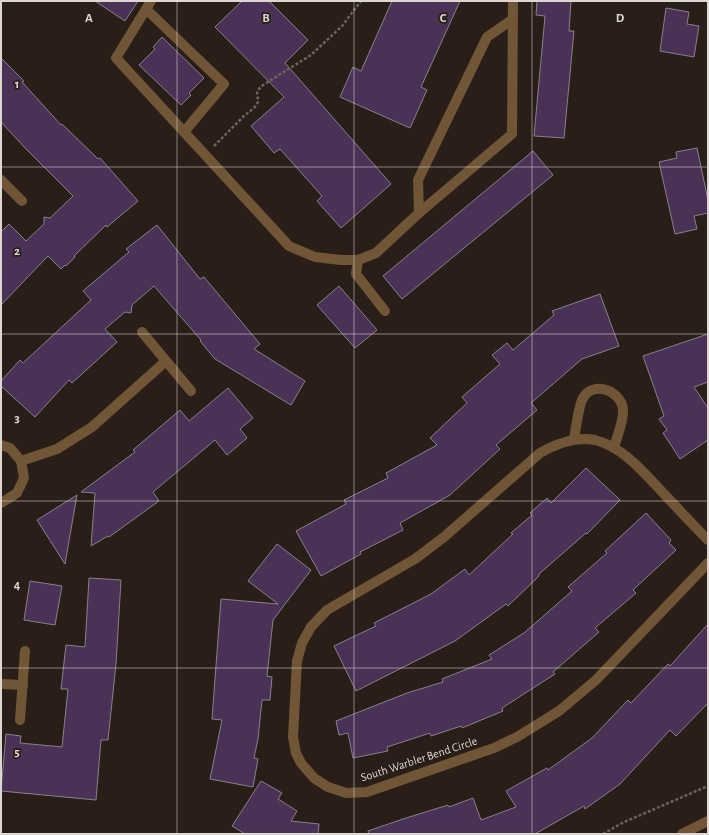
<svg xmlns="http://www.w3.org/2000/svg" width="709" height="835" font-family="'Alegreya Sans',sans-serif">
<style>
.building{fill:#4a3257;stroke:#88808d}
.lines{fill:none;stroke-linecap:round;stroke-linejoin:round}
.path{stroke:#6c635d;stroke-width:2.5;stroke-dasharray:3 2;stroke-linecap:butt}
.minor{stroke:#705636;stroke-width:10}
.grid{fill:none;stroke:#ded6d1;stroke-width:1;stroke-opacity:0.55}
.labels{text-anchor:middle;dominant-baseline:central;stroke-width:3.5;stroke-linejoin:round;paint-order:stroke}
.street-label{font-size:12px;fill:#ded6d1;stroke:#291f18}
.grid-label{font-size:13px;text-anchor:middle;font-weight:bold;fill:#ded6d1;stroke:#291f18;stroke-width:3.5;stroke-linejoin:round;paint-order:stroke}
</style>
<rect width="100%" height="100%" fill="#291f18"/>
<g class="building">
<path d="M95,1H138L125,21Z"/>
<path d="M242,1H269L308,40L285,63L391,184L341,228L317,201L322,196L280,149L274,153L251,126L284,97L215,27Z"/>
<path d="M392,1H460L421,87L427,90L410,128L340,97L353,67L361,71Z"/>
<path d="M537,1H571L569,31H574L564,138L534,136L545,16L536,15Z"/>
<path d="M666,8L689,12L687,24L699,26L694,57L660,51Z"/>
<path d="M162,37L204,78L189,93L191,95L181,105L139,65L155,49L153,47Z"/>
<path d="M1,58L24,81L22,82L61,125L62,124L98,159L100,158L138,201L107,227L106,225L74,256L75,257L66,266L65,265L61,269L48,256L1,305V232L9,224L26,241L44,224V217L50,218L73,196L27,150L1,122Z"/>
<path d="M697,148L708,200V213L694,216L697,229L675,234L659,162L677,158L676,152Z"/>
<path d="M533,151L553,175L402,299L383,276Z"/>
<path d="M157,225L200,279L204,277L260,344L254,349L305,381L291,405L215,359L200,341L201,340L154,286L132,305L131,313L125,312L105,329L117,342L72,383L69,380L35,417L1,386V381L20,360L23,363L91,300L83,291L129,252L126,249Z"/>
<path d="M339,286L377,330L355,348L317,305Z"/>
<path d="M600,294L619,346L582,359L531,403L537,410L496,445L500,449L450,495L400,523L403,530L360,552L361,554L321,576L296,531L346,504L344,500L388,478L386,473L437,445L430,438L467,403L462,397L500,364L492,355L507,343L513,350L554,315L552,311Z"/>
<path d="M708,334V382L694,387L708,408V440L680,459L663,433L667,430L659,419L664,416L643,356Z"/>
<path d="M228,388L253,418L240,429L247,438L227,455L215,440L153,492L159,501L109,537L108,536L91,546L95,493L81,492L135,452L133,450L180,410L189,421Z"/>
<path d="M586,468L620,500L587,534L586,533L539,574V576L508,606L506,604L455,641L356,691L334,646L376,626L374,623L431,594L465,569L469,575L513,534L511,533L532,515L530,513L547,498L551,503Z"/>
<path d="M77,495L65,564L37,520Z"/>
<path d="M646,513L671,540L669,543L676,550L633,590L636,593L595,628L599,632L553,672L555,674L502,708L503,711L462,728L461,726L431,736L430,733L387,747L388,751L353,758L348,733L339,735L336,721L407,693L443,682L442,679L492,659L489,655L524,633L572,591L568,587L607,553L605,551Z"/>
<path d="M277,544L311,570L273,620L267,676L272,677L270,700H262L258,739L254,758L258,759L253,787L210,779L222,720L212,719L221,599L278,604L248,581Z"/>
<path d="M89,578L121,580L116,664L108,740H101L96,800L1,791L6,734L21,736L20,743L62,747L68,689H61L66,645L85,647Z"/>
<path d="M30,581L62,586L55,625L24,620Z"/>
<path d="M708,624V703L676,736L670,730L620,784L585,809L584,806L535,834H369L368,831L403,819L448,805L449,807L473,798L481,820L516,807L506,791L547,768L548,770L592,738L628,700L631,703L668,664L670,666Z"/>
<path d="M261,781L282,793L278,799L297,811L291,821L319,824L318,834H245L232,826Z"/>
</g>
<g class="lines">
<g class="path">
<path d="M214,146L244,116L254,108L258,102C258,92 254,93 263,85L311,55L342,26L361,1"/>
<path d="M603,834L622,823L708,786"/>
</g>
<g class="minor">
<path d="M151,1L116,58L289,246L315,257L341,260H358L376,253L419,213L512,134L513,1"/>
<path d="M146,9L224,84L184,132"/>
<path d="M1,180L22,201"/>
<path d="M419,213L418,180L487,37L513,19"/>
<path d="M358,260L356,274L385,311"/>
<path d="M142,332L191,391"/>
<path d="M574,439C576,428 578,410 582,400C591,380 620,389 623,409C624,421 617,436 614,448"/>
<path d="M1,445L10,448L21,461L24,478L17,493L1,503"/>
<path d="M21,461L57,449L92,427L166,361"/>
<path d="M708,540C694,526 680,511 666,496C646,475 624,447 595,440C575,436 556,444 540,453L444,537L415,559L327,610L311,627L302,643L297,661L293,737L296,753L301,763L314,778L328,787L346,793L367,792L494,748L517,737L559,711L596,680L708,563"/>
<path d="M1,684L23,685"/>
<path d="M20,720L25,651"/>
<path d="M682,834L708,821"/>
</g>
</g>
<path class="grid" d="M177,1V834M354,1V834M532,1V834M1,167H708M1,334H708M1,501H708M1,668H708"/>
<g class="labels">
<g class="street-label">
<text transform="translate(419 759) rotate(-18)">South Warbler Bend Circle</text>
</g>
</g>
<g class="grid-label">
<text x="89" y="22">A</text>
<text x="266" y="22">B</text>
<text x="443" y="22">C</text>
<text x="620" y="22">D</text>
<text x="17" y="88">1</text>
<text x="17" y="255">2</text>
<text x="17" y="422">3</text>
<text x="17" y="589">4</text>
<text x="17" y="756">5</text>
</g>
<rect width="709" height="835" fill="none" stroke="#ded6d1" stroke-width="4"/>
</svg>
